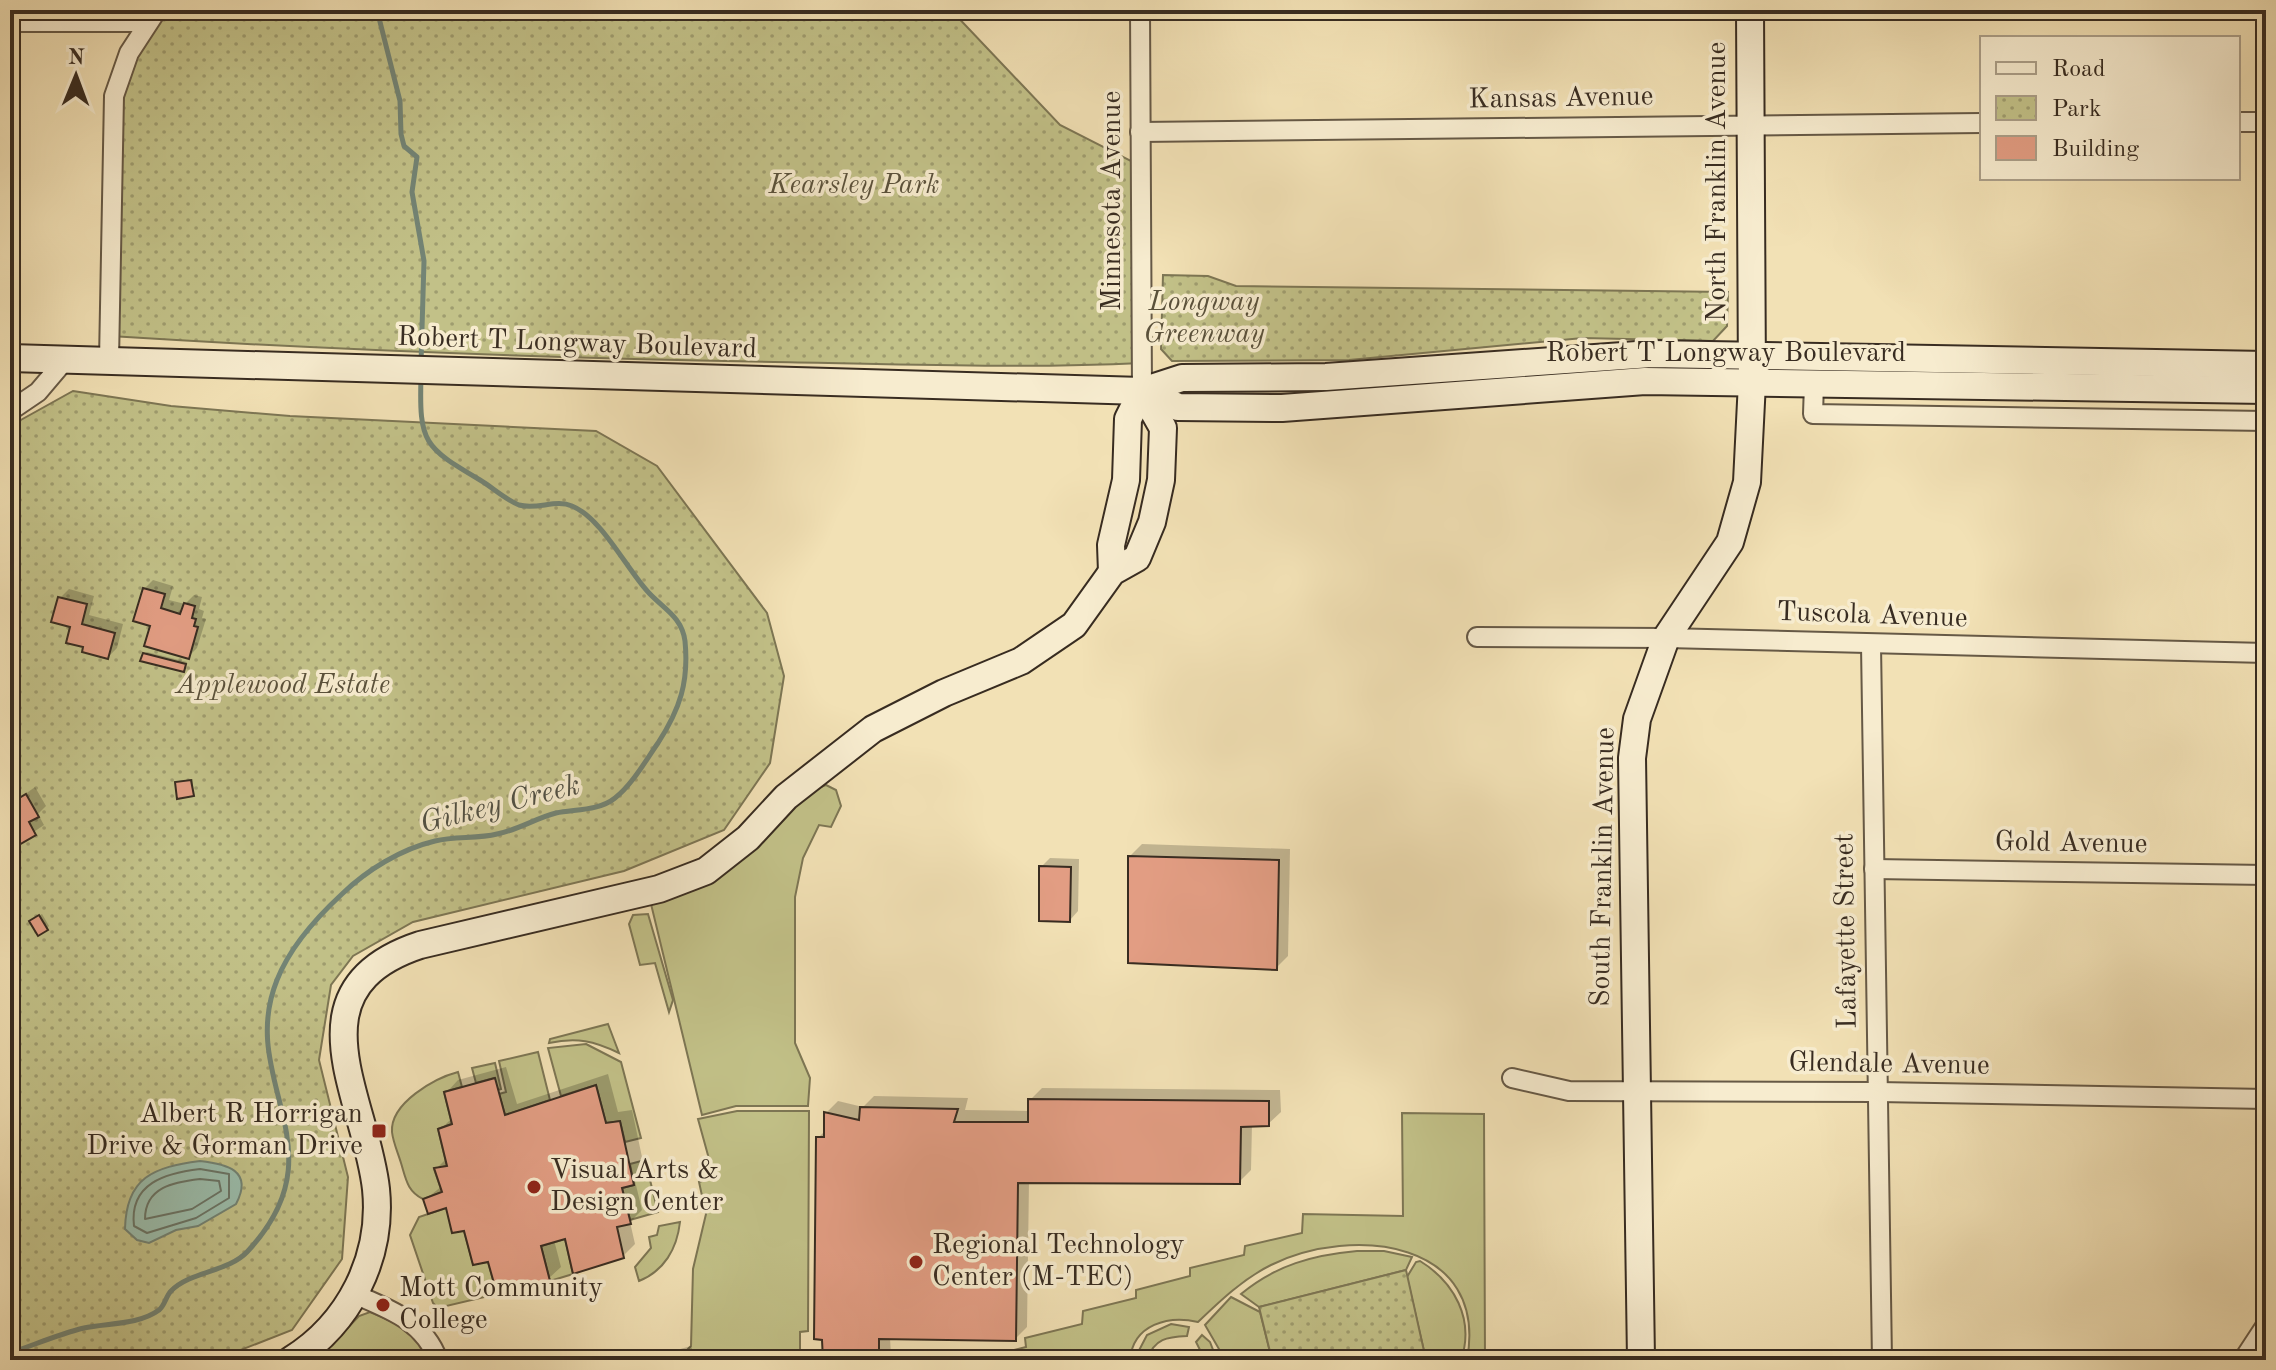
<svg xmlns="http://www.w3.org/2000/svg" width="2276" height="1370" font-family="'Old Standard TT',serif">
<style>
.grass{fill:#c2c188;stroke:#7d7654;stroke-width:2}
.park{fill:url(#park-dots);stroke:#7d7654;stroke-width:2}
.water{fill:#9bbead;stroke:#738475;stroke-width:2}
.shadow{fill:#0003}
.lines{fill:none;stroke-linecap:round;stroke-linejoin:round}
.shore{stroke:#6a7567;stroke-width:2}
.stream{stroke:#738475;stroke-width:5}
.building{fill:#e29d83;stroke:#382c21;stroke-width:2}
.street-casing{stroke:#665946;stroke-width:22}
.secondary-casing{stroke:#382c21;stroke-width:30}
.street{stroke:#f7eccf;stroke-width:18}
.secondary{stroke:#f7eccf;stroke-width:26}
.poi-dot{fill:#8f2418;stroke:#f7eccf;stroke-width:3}
.labels{text-anchor:middle;dominant-baseline:central;stroke-width:7;stroke-linejoin:round;paint-order:stroke}
.street-label{font-size:28px;fill:#382c21;stroke:#f7eccf}
.park-label{font-size:28px;font-style:italic;fill:#5a513b;stroke:#f7eccf}
.poi-label{font-size:28px;fill:#382c21;stroke:#f7eccf;text-anchor:start}
.water-label{font-size:30px;font-style:italic;fill:#515044;stroke:#f7eccf}
</style>
<defs>
<pattern id="park-dots" width="8" height="8" patternUnits="userSpaceOnUse" patternTransform="scale(2)"><rect width="8" height="8" fill="#c2c188"/><path d="M2 2h.1M6 6h.1" fill="none" stroke="#9f9d6f" stroke-width="1.8" stroke-linecap="round"/></pattern>
</defs>
<rect width="100%" height="100%" fill="#f2e1b5"/>
<filter id="stains"><feTurbulence type="fractalNoise" baseFrequency=".0025" numOctaves="4"/><feColorMatrix values="0 0 0 0 .2 0 0 0 0 .09 0 0 0 0 .02 0 0 0 .5 -.17"/></filter>
<radialGradient id="worn" r=".72"><stop offset=".6" stop-color="#630" stop-opacity="0"/><stop offset="1" stop-color="#630" stop-opacity=".3"/></radialGradient>
<g class="grass">
<path d="M826,785L836,790L841,806L831,827L819,825L803,858L795,897V1043L810,1078L808,1106H736L702,1115L651,904C685,893 715,881 744,858C771,835 792,796 826,785Z"/>
<path d="M648,914L673,1000L669,1012L655,963L640,965L629,924L633,915Z"/>
<path d="M608,1024L619,1053C594,1041 577,1037 549,1043L550,1039Z"/>
<path d="M586,1044L621,1062L641,1138L625,1142L620,1121L606,1123L596,1085L561,1096L548,1048Z"/>
<path d="M538,1052L550,1100L505,1115L499,1094L506,1092L499,1061Z"/>
<path d="M495,1063L501,1089L498,1090L494,1078L476,1083L472,1068Z"/>
<path d="M458,1072L462,1087L444,1092L452,1124L438,1129L447,1166L434,1169L442,1192L423,1199C407,1191 406,1179 401,1163C398,1153 393,1142 392,1132C390,1103 435,1078 458,1072Z"/>
<path d="M737,1111H809L808,1331L800,1332V1360H689L686,1351L691,1346L693,1269L706,1214L699,1182L714,1177L698,1119Z"/>
<path d="M1402,1113L1484,1114L1485,1360H1467C1489,1240 1353,1225 1271,1265C1243,1279 1221,1300 1198,1322C1169,1315 1133,1324 1130,1360H973L1026,1347L1025,1338L1082,1324L1083,1311L1136,1298V1290L1190,1276V1268L1244,1255L1245,1246L1302,1233L1303,1214L1403,1216Z"/>
<path d="M645,1160L658,1212L630,1220L622,1188L634,1185L630,1164Z"/>
<path d="M446,1208L464,1231L473,1264L488,1262L497,1294L438,1308L433,1303L410,1235L419,1217Z"/>
<path d="M680,1222C677,1249 664,1271 639,1281L635,1267L651,1248L649,1237L657,1235L659,1226Z"/>
<path d="M565,1239L573,1274L550,1281L541,1246Z"/>
<path d="M1357,1251H1384L1412,1257L1406,1270L1259,1307L1241,1294C1276,1265 1313,1255 1357,1251Z"/>
<path d="M1420,1261C1454,1282 1475,1319 1461,1360H1426L1407,1277L1416,1262Z"/>
<path d="M1231,1297L1260,1312L1272,1360H1221L1219,1349L1205,1325Z"/>
<path d="M370,1312C396,1323 418,1331 427,1360H317L359,1316Z"/>
<path d="M1171,1324L1189,1327L1187,1336C1168,1337 1154,1338 1147,1360H1134L1147,1335Z"/>
<path d="M1202,1335L1210,1342L1217,1360H1205L1196,1342Z"/>
</g>
<g class="park">
<path d="M158,10H951L1060,125L1141,166L1142,363C1019,369 897,364 774,362C552,358 331,350 110,336L114,96Z"/>
<path d="M1163,275L1208,276L1236,286L1728,292L1727,326L1713,341L1583,338L1349,360L1172,361L1161,349Z"/>
<path d="M73,391L171,406L290,416L596,431L657,466L767,613L784,676L770,763L724,830L624,871L413,922L353,956L331,985L319,1060L348,1177L342,1259L292,1330L215,1360H10V426Z"/>
<path d="M1406,1270L1426,1360H1272L1259,1307Z"/>
</g>
<path class="water" d="M200,1161C226,1164 254,1170 236,1204L198,1226L176,1230L149,1243L137,1240L125,1229C126,1177 154,1167 200,1161Z"/>
<g class="shadow">
<path d="M153,580L173,586L169,600L185,604L194,595L202,597L199,609L204,611L202,618L206,619L197,648L188,657L152,625L144,589Z"/>
<path d="M69,589L94,596L89,615L123,624L117,648L108,657L85,646L72,625L60,598Z"/>
<path d="M147,652L187,662L185,668L144,654Z"/>
<path d="M193,779V794L177,783L179,781Z"/>
<path d="M35,787L46,806L38,814L44,825L10,848V816L18,811L13,803Z"/>
<path d="M1142,844L1290,849L1288,956L1276,968L1130,856Z"/>
<path d="M1050,858L1079,859L1078,911L1070,920L1041,867Z"/>
<path d="M42,914L49,926L47,928L34,919Z"/>
<path d="M506,1067L517,1104L608,1074L618,1112L632,1110L645,1171L635,1181L642,1210L630,1222L635,1244L623,1256L567,1237L554,1240L561,1267L548,1279L490,1259L448,1206L426,1199L442,1186L436,1169L447,1158L440,1130L453,1117L446,1093L458,1080Z"/>
<path d="M1042,1088L1280,1090L1281,1112L1268,1124H1252L1251,1170L1239,1182L1029,1181L1027,1327L1015,1339L890,1338L891,1355L886,1360H825L818,1138L826,1130V1113L838,1101L863,1107L874,1096L968,1098L965,1110L1030,1111V1100Z"/>
<path d="M691,1346L696,1360H641Z"/>
</g>
<g class="lines">
<g class="shore">
<path d="M200,1169L229,1174V1198L196,1218L147,1233L134,1226C129,1183 166,1173 200,1169Z"/>
<path d="M200,1179L219,1181L221,1191L192,1209L145,1219C145,1187 174,1182 200,1179Z"/>
</g>
<g class="stream">
<path d="M377,10L400,101L401,134L404,146L417,157L412,192L424,261L421,363"/>
<path d="M10,1353C34,1345 59,1334 84,1328C106,1323 139,1325 159,1310C165,1305 166,1296 171,1291C191,1271 228,1272 247,1252C344,1149 236,1082 277,980C290,947 316,918 342,894C367,870 401,849 435,841C455,836 477,839 497,834C518,830 536,818 556,813C575,809 599,811 615,798C632,785 646,760 658,743C680,709 689,682 685,641C682,617 664,609 649,593C627,570 602,518 572,506C556,499 537,510 519,505C506,500 492,487 480,480C424,447 419,443 421,377"/>
</g>
</g>
<g class="building">
<path d="M143,588L165,594L161,608L180,614L184,603L195,606L192,618L196,619L194,626L198,627L189,659L144,646L150,626L133,621Z"/>
<path d="M58,597L87,604L82,624L115,633L108,659L82,652L83,647L66,643L70,627L51,622Z"/>
<path d="M143,653L186,664L184,672L140,661Z"/>
<path d="M191,780L194,796L177,799L175,782Z"/>
<path d="M26,794L39,817L29,822L36,835L10,850V818L17,814L11,803Z"/>
<path d="M1128,856L1279,860L1277,970L1128,963Z"/>
<path d="M1039,866L1071,867L1070,922L1039,921Z"/>
<path d="M39,915L48,930L38,936L29,921Z"/>
<path d="M495,1078L505,1115L596,1085L606,1123L620,1121L634,1185L622,1188L631,1224L617,1227L624,1258L573,1274L565,1239L541,1246L550,1281L497,1294L488,1262L473,1265L464,1231L452,1233L446,1208L428,1214L423,1199L442,1192L434,1168L447,1166L438,1129L452,1124L444,1092Z"/>
<path d="M1028,1099L1269,1101V1126L1241,1127L1240,1184L1018,1183L1016,1341L879,1339V1360H823L822,1340L814,1339L816,1137H824V1112L859,1120L860,1107L958,1109L954,1122H1028Z"/>
<path d="M686,1351L689,1360H652Z"/>
</g>
<g class="lines">
<g class="street-casing">
<g id="street">
<path d="M1140,10L1142,391"/>
<path d="M10,22H147"/>
<path d="M2238,122H2266"/>
<path d="M1140,132L1982,123"/>
<path d="M109,360L114,96L129,53L157,10"/>
<path d="M1814,384L1813,414L2266,421"/>
<path d="M10,411L38,392L66,359"/>
<path d="M1477,637L1666,638L2266,653"/>
<path d="M1871,645L1882,1360"/>
<path d="M1874,869L2266,875"/>
<path d="M1512,1078L1569,1091L1878,1092L2266,1099"/>
<path d="M354,1294C389,1309 424,1321 438,1360"/>
<path d="M2243,1360L2266,1325"/>
</g>
</g>
<g class="secondary-casing">
<g id="secondary">
<path d="M10,358L1142,391L1182,378L1326,377L1651,354L2266,365"/>
<path d="M1142,391L1178,407L1282,408L1645,381L2266,390"/>
<path d="M1112,572L1111,545L1126,480L1128,419L1142,391"/>
<path d="M291,1360C349,1324 383,1258 376,1189C366,1097 287,989 420,945L659,889L706,871L748,838L786,797L873,729L944,693L1021,661L1074,625L1112,572L1137,558L1152,522L1161,480L1163,428L1142,391"/>
<path d="M1641,1360L1632,758L1637,719L1666,638L1730,542L1747,482L1752,382L1750,10"/>
</g>
</g>
<use href="#street" class="street"/>
<use href="#secondary" class="secondary"/>
</g>
<g class="poi-dot">
<rect x="371" y="1123" width="16" height="16" rx="4"/>
<circle cx="534" cy="1187" r="8"/>
<circle cx="916" cy="1262" r="8"/>
<circle cx="383" cy="1305" r="8"/>
</g>
<g class="labels">
<g class="street-label">
<text transform="translate(1561 99) rotate(-1)">Kansas Avenue</text>
<text transform="translate(1718 182) rotate(-90)">North Franklin Avenue</text>
<text transform="translate(1113 201) rotate(-90)">Minnesota Avenue</text>
<text transform="translate(577 344) rotate(2)">Robert T Longway Boulevard</text>
<text x="1726" y="354">Robert T Longway Boulevard</text>
<text transform="translate(1872 616) rotate(2)">Tuscola Avenue</text>
<text transform="translate(2071 844) rotate(1)">Gold Avenue</text>
<text transform="translate(1604 867) rotate(-89)">South Franklin Avenue</text>
<text transform="translate(1847 931) rotate(-91)">Lafayette Street</text>
<text transform="translate(1889 1065) rotate(1)">Glendale Avenue</text>
</g>
<g class="park-label">
<text x="854" y="186">Kearsley Park</text>
<text x="1204" y="303">Longway<tspan x="1204" dy="32">Greenway</tspan></text>
<text x="283" y="686">Applewood Estate</text>
</g>
<g class="poi-label">
<text x="363" y="1115" text-anchor="end">Albert R Horrigan<tspan x="363" dy="32">Drive &amp; Gorman Drive</tspan></text>
<text x="550" y="1171">Visual Arts &amp;<tspan x="550" dy="32">Design Center</tspan></text>
<text x="932" y="1246">Regional Technology<tspan x="932" dy="32">Center (M-TEC)</tspan></text>
<text x="399" y="1289">Mott Community<tspan x="399" dy="32">College</tspan></text>
</g>
<g class="water-label">
<text transform="translate(500 805) rotate(-14)">Gilkey Creek</text>
</g>
</g>
<rect width="2276" height="1370" fill="none" stroke="#f2e1b5" stroke-width="40"/>
<rect x="12" y="12" width="2252" height="1346" fill="none" stroke="#382c21" stroke-width="4"/>
<rect x="20" y="20" width="2236" height="1330" fill="none" stroke="#382c21" stroke-width="2"/>
<rect x="1980" y="36" width="260" height="144" fill="#f7eccf" stroke="#ab9f89" stroke-width="2"/>
<rect x="1996" y="62" width="40" height="12" fill="#f7eccf" stroke="#ab9f89" stroke-width="2"/>
<text x="2052" y="76" font-size="24" fill="#382c21">Road</text>
<rect x="1996" y="96" width="40" height="24" fill="url(#park-dots)" stroke="#ab9f89" stroke-width="2"/>
<text x="2052" y="116" font-size="24" fill="#382c21">Park</text>
<rect x="1996" y="136" width="40" height="24" fill="#e29d83" stroke="#ab9f89" stroke-width="2"/>
<text x="2052" y="156" font-size="24" fill="#382c21">Building</text>
<g transform="translate(76 76) rotate(1)" stroke="#f7eccf" stroke-width="6" paint-order="stroke">
<path d="M0-6L14 30L0 20L-14 30Z" fill="#382c21"/>
<text y="-12" font-size="22" font-weight="bold" text-anchor="middle" fill="#382c21">N</text>
</g>
<rect width="100%" height="100%" filter="url(#stains)"/>
<rect width="100%" height="100%" fill="url(#worn)"/>
</svg>
